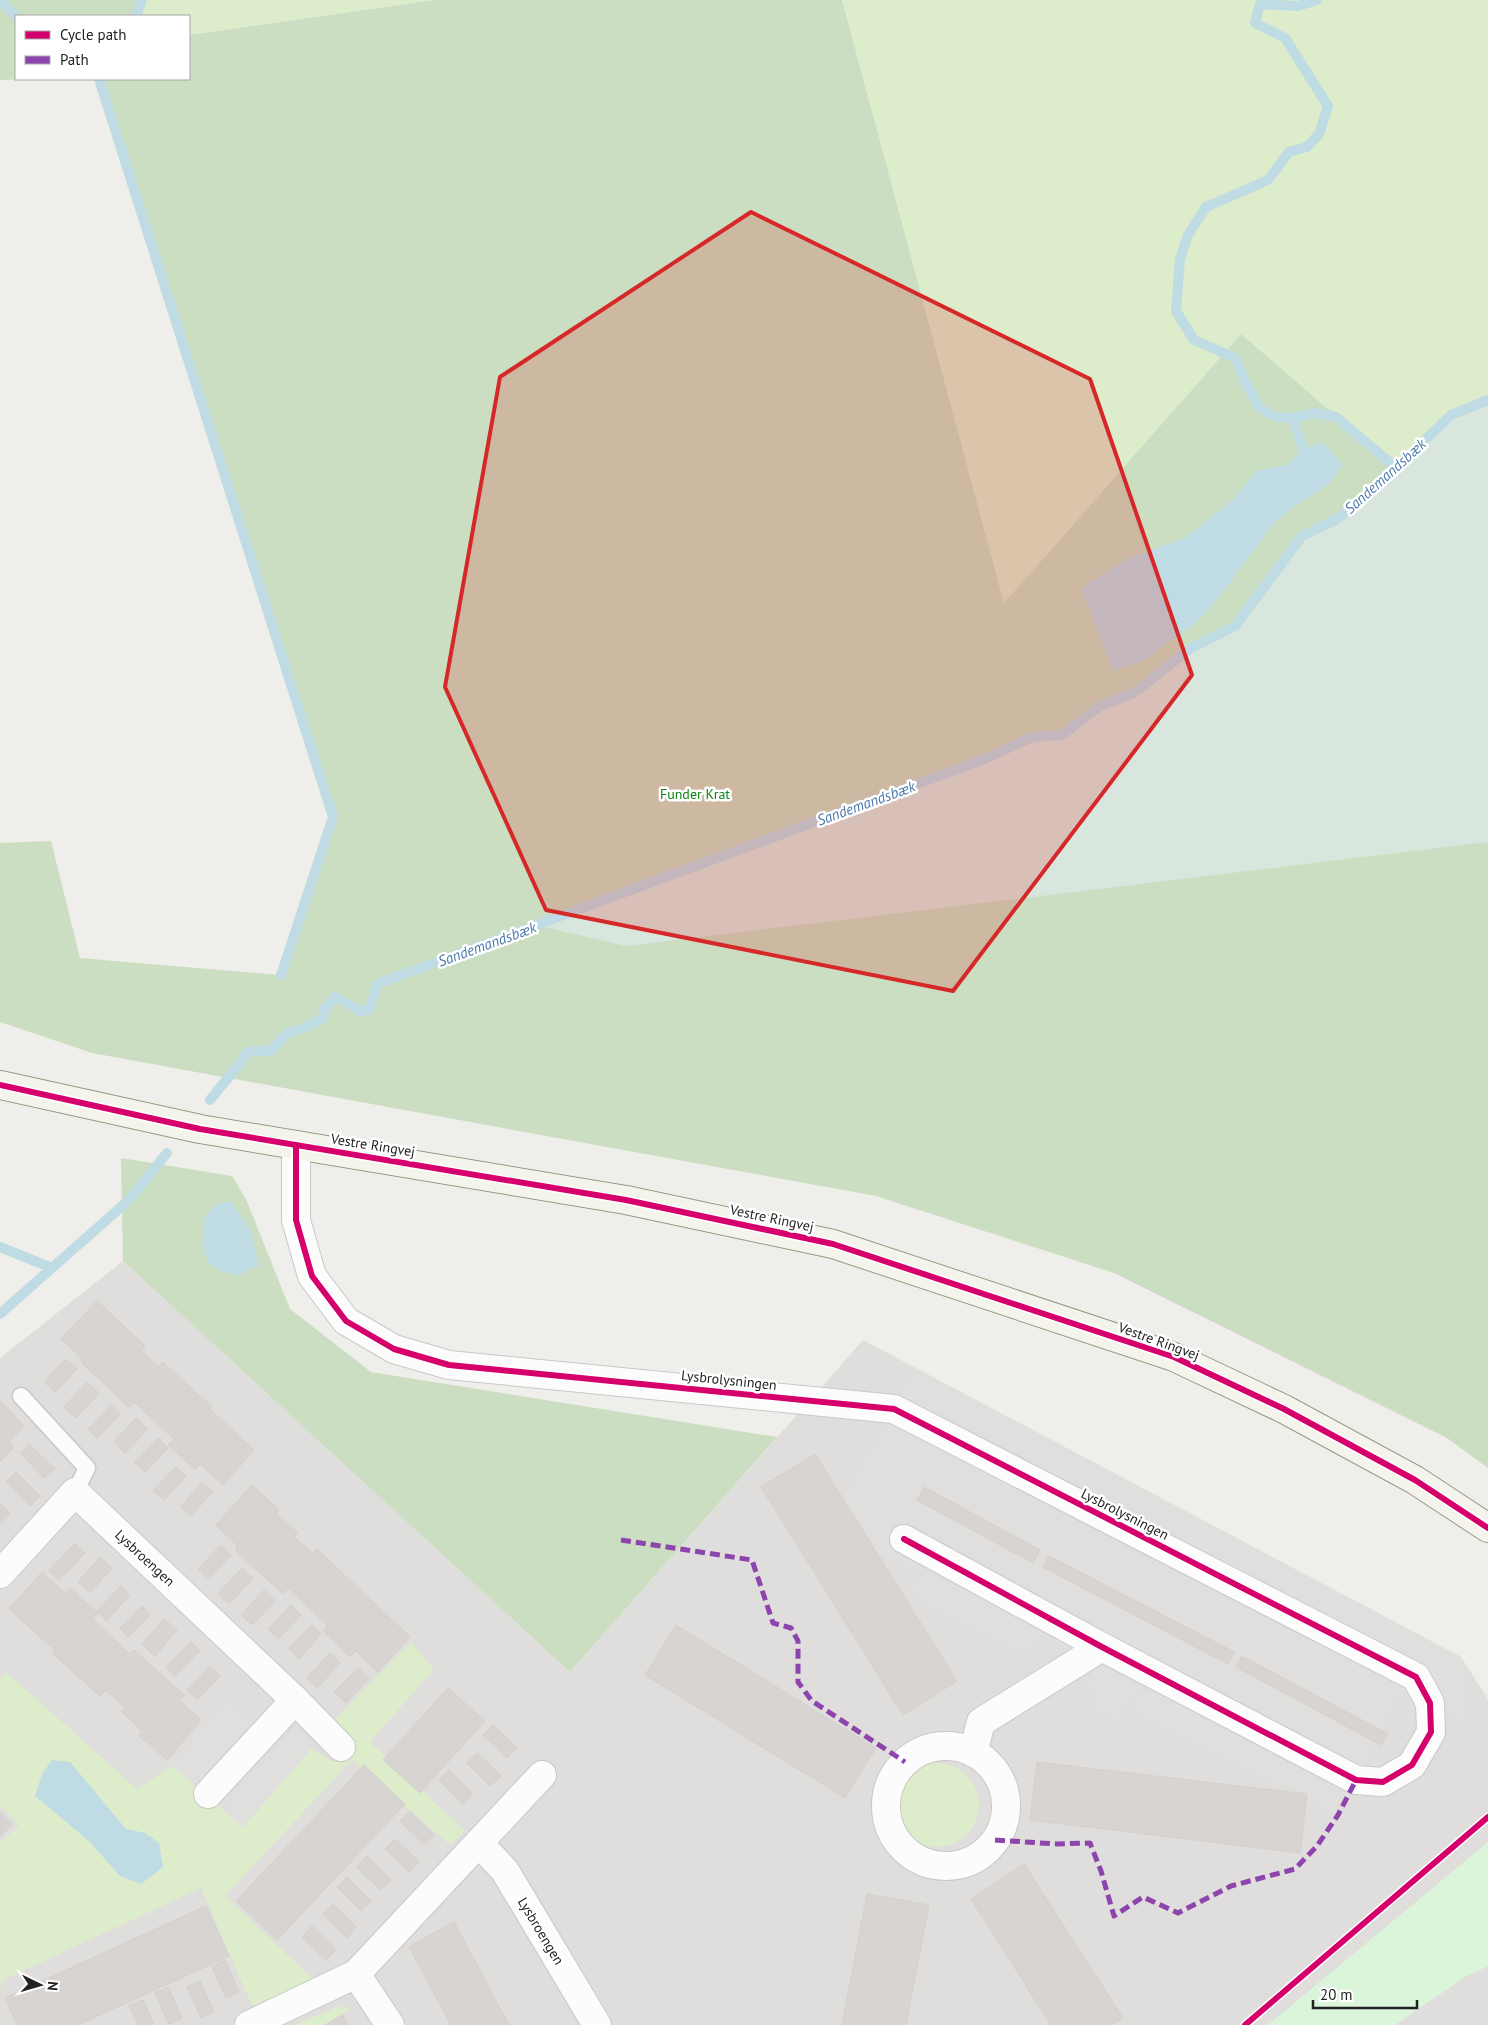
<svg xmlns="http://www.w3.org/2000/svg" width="1488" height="2025" font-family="'PT Sans',sans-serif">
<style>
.residential{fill:#dfdedc}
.grass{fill:#ddeccb}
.forest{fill:#cbdec1}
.wetland{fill:#d9e6de}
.park{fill:#daf5da}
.parking{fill:#e0dfde}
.water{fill:#bfdbe3}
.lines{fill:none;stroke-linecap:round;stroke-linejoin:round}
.stream{stroke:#bfdbe3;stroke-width:10}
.building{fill:#d7d4d2;stroke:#d3d0cc}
.lane-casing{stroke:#c9c8c7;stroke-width:19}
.street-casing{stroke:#c9c8c7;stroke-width:30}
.secondary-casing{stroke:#999a82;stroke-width:30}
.lane{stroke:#fdfcfc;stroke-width:16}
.street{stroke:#fdfcfc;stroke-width:28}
.secondary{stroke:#f4f4ed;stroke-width:28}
.quiet{stroke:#8e44ad;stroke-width:5;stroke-dasharray:10 5;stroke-linecap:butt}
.cycleway-casing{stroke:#fff;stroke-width:9}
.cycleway{stroke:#d6006c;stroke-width:6}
.marked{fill:#d62828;fill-opacity:0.2;stroke:#d62828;stroke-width:4;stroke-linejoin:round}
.labels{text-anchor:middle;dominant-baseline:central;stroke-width:5;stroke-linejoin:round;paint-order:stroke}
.park-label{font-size:14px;fill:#0c8416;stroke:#fff}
.street-label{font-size:14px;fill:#222;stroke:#fff}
.water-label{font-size:15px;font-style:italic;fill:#4a7aab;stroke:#fff}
</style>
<rect width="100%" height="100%" fill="#f0eeeb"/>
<path class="residential" d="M123,1261L570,1672L863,1340L1461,1657L1488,1699V2025H0V1358Z"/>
<g class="grass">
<path d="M142,0H435L189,35V16H136Z"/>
<path d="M842,0H1488V400L1450,415L1395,467L1241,334L1004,603Z"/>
<path d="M411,1642L434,1669L370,1742L465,1831L450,1845L352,1760L225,1896L315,1981L252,2006L201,1888L3,1980L0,1990V1843L19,1825L0,1805V1679L6,1672L137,1789L172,1766L243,1827L312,1748L332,1762L353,1740L335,1719Z"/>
<circle cx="937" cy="1805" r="42"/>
<path d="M337,2007L352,2008L325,2025H295Z"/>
</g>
<g class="forest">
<path d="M0,0H142L136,16H16V79H31L0,80Z"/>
<path d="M435,0H842L1004,603L1241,334L1395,467L1451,415L1488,400V1468L1447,1438L1114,1273L876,1196L92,1053L0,1022V843L51,841L80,958L280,975L333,817L99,79H189V35Z"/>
<path d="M121,1158L232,1176L246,1199L290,1309L371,1372L777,1437L570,1672L123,1261Z"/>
</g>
<path class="wetland" d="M1488,400V842L626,946L535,925L987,758L1032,737L1062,735L1100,706L1134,693L1191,648L1235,626L1302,536L1335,520L1360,502L1451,415Z"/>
<path class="park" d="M1488,1842V1966L1465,1977L1395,2025H1268Z"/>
<g class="parking">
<path d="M917,1369L1461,1657L1462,1687L1470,1721L1397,1696L1338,1815L1134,1710L1145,1690L1137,1685L1115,1720L1092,1707L1101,1693L1082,1684L1093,1666L1059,1644L1035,1635L1023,1654L912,1594L919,1570L878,1555L845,1502Z"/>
<path d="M226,1704L248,1724L195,1785L172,1766Z"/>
<path d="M293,1731L312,1748L243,1827L223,1810Z"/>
</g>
<g class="water">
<path d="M1323,442L1343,465L1329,484L1277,519L1216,601L1197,622L1142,661L1113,671L1081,588L1129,558L1185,538L1232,500L1258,470L1286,465L1303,449Z"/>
<path d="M231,1201L251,1231L259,1265L239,1276L220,1271L209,1263L202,1245L205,1217L216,1204Z"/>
<path d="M52,1760L70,1762L126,1829L145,1833L159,1843L163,1867L141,1884L120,1876L89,1841L35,1796L42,1774Z"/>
</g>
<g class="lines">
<g class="stream">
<path d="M0,0L16,16"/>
<path d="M1317,0L1298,6L1260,4L1255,23L1285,38L1328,106L1319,134L1307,147L1289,152L1268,180L1206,207L1188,235L1180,259L1176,311L1194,340L1235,358L1246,384L1260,408L1276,417L1293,418L1316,413L1336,417L1395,467"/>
<path d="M136,16L142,0"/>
<path d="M99,79L333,817L281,975"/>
<path d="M1293,418L1303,449"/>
<path d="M210,1100L240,1063L247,1052L272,1050L287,1033L304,1028L323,1018L324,1010L335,997L362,1012L370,1008L377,984L987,758L1032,737L1062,735L1100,706L1134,693L1191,648L1235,626L1302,536L1335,520L1360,502L1451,415L1488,400"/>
<path d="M0,1247L52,1268"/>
<path d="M0,1314L130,1199L167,1153"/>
</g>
</g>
<g class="building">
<path d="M97,1301L145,1346L141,1351L159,1367L163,1362L212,1407L210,1409L254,1450L223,1485L200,1464L195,1469L168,1445L174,1439L134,1402L129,1407L81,1362L83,1359L61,1339Z"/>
<path d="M66,1359L77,1369L55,1392L44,1382Z"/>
<path d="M87,1382L99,1393L76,1418L64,1407Z"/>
<path d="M0,1401L24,1426L9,1442L14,1447L0,1462Z"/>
<path d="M111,1405L120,1414L97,1438L88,1429Z"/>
<path d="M136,1418L148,1429L125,1453L114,1442Z"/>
<path d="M158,1438L168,1448L145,1472L134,1462Z"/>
<path d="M29,1444L55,1469L44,1478L20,1453Z"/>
<path d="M815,1454L957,1681L903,1715L761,1487Z"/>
<path d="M176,1467L186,1476L164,1500L153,1491Z"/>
<path d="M16,1472L40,1496L30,1506L6,1482Z"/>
<path d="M202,1482L213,1491L191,1516L181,1507Z"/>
<path d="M252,1485L279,1510L276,1513L298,1533L294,1537L312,1553L317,1549L410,1637L378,1672L356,1651L350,1657L323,1631L328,1626L288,1588L283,1594L235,1550L238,1546L216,1525Z"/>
<path d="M924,1487L1040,1550L1033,1563L917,1500Z"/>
<path d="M0,1503L10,1513L1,1523L0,1522Z"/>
<path d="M75,1543L85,1553L59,1580L49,1571Z"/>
<path d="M221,1545L231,1555L209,1579L198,1569Z"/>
<path d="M1049,1556L1234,1652L1228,1664L1043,1567Z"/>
<path d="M100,1557L112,1568L90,1593L78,1582Z"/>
<path d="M242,1568L253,1578L229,1604L218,1594Z"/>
<path d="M42,1572L65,1593L70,1588L98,1613L92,1619L130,1654L134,1650L184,1695L180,1701L201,1720L167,1760L138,1735L142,1731L121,1711L125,1707L106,1690L100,1696L52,1653L55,1650L9,1609Z"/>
<path d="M121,1586L130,1595L106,1621L97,1611Z"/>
<path d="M264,1590L275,1601L252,1625L241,1615Z"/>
<path d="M291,1605L301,1615L278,1639L268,1629Z"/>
<path d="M142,1606L150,1615L128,1637L120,1628Z"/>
<path d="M164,1619L177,1630L155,1656L142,1645Z"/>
<path d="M311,1625L321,1634L299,1659L289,1649Z"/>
<path d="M676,1625L876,1748L845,1798L645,1675Z"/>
<path d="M191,1642L200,1651L175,1676L166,1667Z"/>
<path d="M330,1653L340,1663L317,1688L307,1678Z"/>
<path d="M1242,1656L1388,1734L1381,1745L1236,1667Z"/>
<path d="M210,1666L220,1676L197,1700L187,1690Z"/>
<path d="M358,1668L369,1678L346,1703L334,1692Z"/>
<path d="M448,1688L485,1721L420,1793L383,1760Z"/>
<path d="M493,1725L517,1748L507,1758L483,1735Z"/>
<path d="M477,1753L501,1776L490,1786L467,1763Z"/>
<path d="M1037,1762L1307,1794L1300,1853L1030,1820Z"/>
<path d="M364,1765L405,1804L277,1940L236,1901Z"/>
<path d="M449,1770L473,1794L463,1804L439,1780Z"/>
<path d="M410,1811L434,1835L424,1844L400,1821Z"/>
<path d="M0,1812L12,1824L0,1837Z"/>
<path d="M395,1839L419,1862L409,1872L385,1849Z"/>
<path d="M367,1856L391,1880L381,1890L356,1867Z"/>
<path d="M1024,1864L1123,2018L1112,2025H1051L971,1899Z"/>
<path d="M347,1877L371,1901L361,1911L337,1887Z"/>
<path d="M867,1894L929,1905L906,2025H842Z"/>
<path d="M333,1904L356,1927L347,1938L323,1914Z"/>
<path d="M206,1906L229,1956L78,2025H17L5,1998Z"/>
<path d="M454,1922L509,2025H451L409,1947Z"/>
<path d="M312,1926L336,1950L326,1960L302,1937Z"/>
<path d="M225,1960L239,1992L226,1998L212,1967Z"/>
<path d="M200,1981L214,2012L201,2018L187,1987Z"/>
<path d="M168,1987L182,2018L169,2024L155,1993Z"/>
<path d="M143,2000L154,2025H138L129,2006Z"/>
<path d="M342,2015L348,2025H325Z"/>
</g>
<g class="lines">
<g class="lane-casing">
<path id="lane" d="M21,1396L87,1468L75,1492"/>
</g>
<g class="street-casing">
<g id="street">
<path d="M296,1145V1220L312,1276L346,1321L394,1349L449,1365L894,1409L1416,1677L1430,1703L1431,1732L1412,1765L1383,1782L1356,1780L1102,1647L904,1539"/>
<path d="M0,1574L75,1492L295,1700L341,1747"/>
<circle cx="946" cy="1806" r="60"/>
<path d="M973,1753L981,1722L1102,1647"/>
<path d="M208,1794L295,1700"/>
<path d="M479,1843L505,1871L597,2025"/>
<path d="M356,1974L390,2025"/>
<path d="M249,2025L356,1974L542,1775"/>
</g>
</g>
<g class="secondary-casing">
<path id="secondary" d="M0,1085L200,1129L626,1200L833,1244L1174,1357L1284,1409L1415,1480L1488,1528"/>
</g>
<use href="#lane" class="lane"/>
<use href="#street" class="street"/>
<use href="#secondary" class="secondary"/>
<g class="quiet">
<path d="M621,1540L752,1560L773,1623L791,1628L798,1641V1682L812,1701L905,1762"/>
<path d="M995,1840L1057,1844L1090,1843L1101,1871L1114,1916L1143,1897L1178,1913L1231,1886L1295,1869L1317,1846L1338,1815L1356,1780"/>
</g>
<g class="cycleway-casing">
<g id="cycleway">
<path d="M0,1085L200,1129L626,1200L833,1244L1174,1357L1284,1409L1415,1480L1488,1528"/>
<path d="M296,1145V1220L312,1276L346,1321L394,1349L449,1365L894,1409L1416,1677L1430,1703L1431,1732L1412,1765L1383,1782L1356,1780L1102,1647L904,1539"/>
<path d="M1245,2025L1488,1817"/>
</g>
</g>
<use href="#cycleway" class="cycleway"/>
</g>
<path class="marked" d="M751,212L1090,379L1192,675L953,991L546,910L445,687L500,377Z"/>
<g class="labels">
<g class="park-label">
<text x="695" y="794">Funder Krat</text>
</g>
<g class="street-label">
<text transform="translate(373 1145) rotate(9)">Vestre Ringvej</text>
<text transform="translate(772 1218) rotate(12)">Vestre Ringvej</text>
<text transform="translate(1159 1341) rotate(20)">Vestre Ringvej</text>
<text transform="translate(729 1380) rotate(6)">Lysbrolysningen</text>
<text transform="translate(1125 1514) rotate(27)">Lysbrolysningen</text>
<text transform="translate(145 1558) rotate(43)">Lysbroengen</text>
<text transform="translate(541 1931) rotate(59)">Lysbroengen</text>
</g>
<g class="water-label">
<text transform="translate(1385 476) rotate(-42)">Sandemandsbæk</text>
<text transform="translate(866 803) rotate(-20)">Sandemandsbæk</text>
<text transform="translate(487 944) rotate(-20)">Sandemandsbæk</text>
</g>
</g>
<rect x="15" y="15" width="175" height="65" fill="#ffffff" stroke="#a7a7a7"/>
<rect x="25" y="31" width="25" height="8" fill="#d6006c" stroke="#a7a7a7"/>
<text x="60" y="40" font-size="15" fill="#222222">Cycle path</text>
<rect x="25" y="56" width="25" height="8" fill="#8e44ad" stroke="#a7a7a7"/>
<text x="60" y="65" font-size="15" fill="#222222">Path</text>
<g transform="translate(40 1985) rotate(95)" stroke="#ffffff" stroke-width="4" paint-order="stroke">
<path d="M0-4L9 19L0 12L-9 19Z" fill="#222222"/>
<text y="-8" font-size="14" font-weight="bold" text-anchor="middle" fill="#222222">N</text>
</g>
<path d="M1313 2000v8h104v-8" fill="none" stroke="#222222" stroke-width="2.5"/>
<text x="1320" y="2000" font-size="15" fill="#222222" stroke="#ffffff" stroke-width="4" paint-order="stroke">20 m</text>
</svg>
